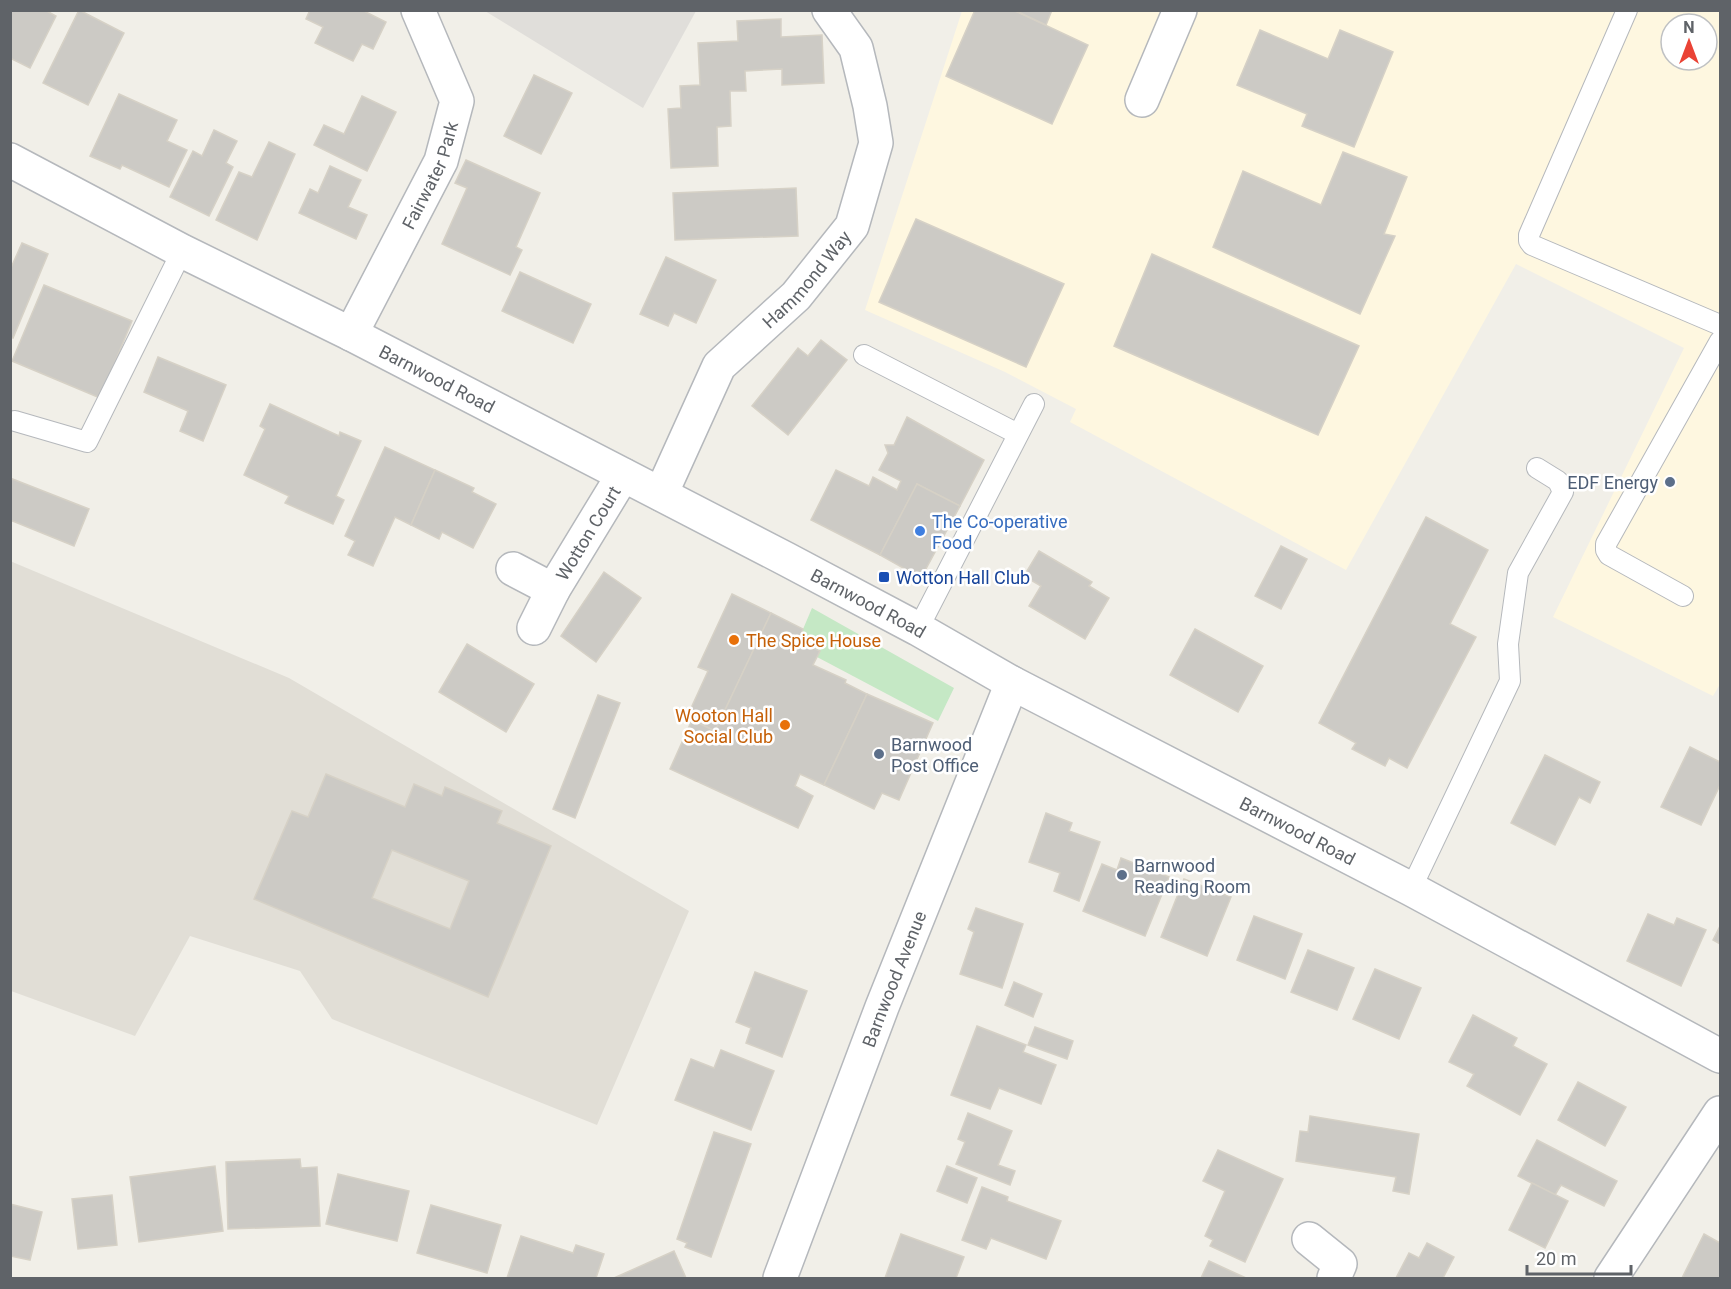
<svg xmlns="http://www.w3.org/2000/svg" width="1731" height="1289" font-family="Roboto,sans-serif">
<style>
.commercial{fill:#fef7e0;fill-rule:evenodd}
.industrial{fill:#e0deda}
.education{fill:#e1ded6}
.green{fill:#c5e8c5}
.building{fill:#cccac5;stroke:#d6d1c6;stroke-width:1.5;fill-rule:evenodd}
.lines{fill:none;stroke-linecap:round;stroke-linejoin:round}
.service-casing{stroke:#b5b8bc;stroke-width:22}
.minor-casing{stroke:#b5b8bc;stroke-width:36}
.tertiary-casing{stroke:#b5b8bc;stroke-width:36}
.service{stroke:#fff;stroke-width:20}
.minor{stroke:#fff;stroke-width:33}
.tertiary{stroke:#fff;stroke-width:33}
.service-dot{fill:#5c6f8a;stroke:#fff;stroke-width:2}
.shop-dot{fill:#3f7fe0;stroke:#fff;stroke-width:2}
.transit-dot{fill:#1a4fb4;stroke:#fff;stroke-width:2}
.food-dot{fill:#e8710a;stroke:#fff;stroke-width:2}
.labels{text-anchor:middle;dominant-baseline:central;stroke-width:5;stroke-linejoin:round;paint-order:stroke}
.street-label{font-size:18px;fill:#5f6368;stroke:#fff}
.service-label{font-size:18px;fill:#4e5e75;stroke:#fff;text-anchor:start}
.shop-label{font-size:18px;fill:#366cbe;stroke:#fff;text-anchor:start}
.transit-label{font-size:18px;fill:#164399;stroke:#fff;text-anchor:start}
.food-label{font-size:18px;fill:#c56008;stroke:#fff;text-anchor:start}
</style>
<rect width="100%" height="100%" fill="#f1efe8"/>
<path class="commercial" d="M962,11H1720V684L1713,696L1553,617L1684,348L1516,264L1346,570L1070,422L1076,409L1005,372L865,310ZM1671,24H1707V60H1671Z"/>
<path class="industrial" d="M485,11L696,10V11L643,108Z"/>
<path class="education" d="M10,561L289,678L689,911L597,1125L332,1019L300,971L190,936L135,1036L11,991Z"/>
<path class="green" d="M812,608L954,688L938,721L817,657L819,651L798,641Z"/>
<g class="building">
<path d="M10,10H45L56,16L30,68L10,58Z"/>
<path d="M79,10L124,33L88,105L43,83Z"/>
<path d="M310,10H362L386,22L373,49L362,44L353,61L315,43L323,27L306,19Z"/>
<path d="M975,10H1013L1088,45L1052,124L946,76Z"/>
<path d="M1014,10H1052L1046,25Z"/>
<path d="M781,19V37L822,35L824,83L782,85V69L745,71L746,91H730L731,126L717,127L718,166L671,168L668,109L681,108L680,86L700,85L698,43L738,41L737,21Z"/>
<path d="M1260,30L1328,59L1340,30L1393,52L1354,147L1302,126L1307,114L1237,85Z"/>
<path d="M534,75L572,93L541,154L504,136Z"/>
<path d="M119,94L177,120L167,141L187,150L169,187L122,165L120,169L90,156Z"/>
<path d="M362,96L396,112L367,171L314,145L324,125L344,134Z"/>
<path d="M214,130L237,141L226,163L233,167L209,216L170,197L193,151L202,156Z"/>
<path d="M269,142L295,154L257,240L216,220L239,172L252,177Z"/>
<path d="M1343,152L1407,177L1384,234L1395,236L1360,314L1213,247L1243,171L1321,205Z"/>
<path d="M466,160L540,193L516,247L522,250L510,275L442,244L467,188L455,183Z"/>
<path d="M330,166L361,180L348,207L367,215L356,239L299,213L310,189L318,193Z"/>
<path d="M796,188L798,236L675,240L673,193Z"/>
<path d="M916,219L1064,284L1026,367L879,302Z"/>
<path d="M22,243L48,254L13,338L10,337V270Z"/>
<path d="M1152,254L1359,346L1318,435L1114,346Z"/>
<path d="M666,257L716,280L696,323L674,313L668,326L640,314Z"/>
<path d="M520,272L591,304L573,343L502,311Z"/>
<path d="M44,285L132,321L100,398L12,361Z"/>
<path d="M821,340L847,360L788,435L752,406L798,348L808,356Z"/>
<path d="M158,357L226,385L203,441L180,431L188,411L144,392Z"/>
<path d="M270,404L339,436L340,432L361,441L336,496L344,500L333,524L285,503L289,496L244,475L265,429L260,426Z"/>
<path d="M907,417L984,460L960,506L917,484L880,555L811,520L836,470L869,486L873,477L897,490L901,481L879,470L888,453L885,445H894Z"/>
<path d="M385,447L435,470L411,525L395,517L373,566L348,555L355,541L345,536Z"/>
<path d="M435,470L474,488L472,492L496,504L473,548L442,532L439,539L411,525Z"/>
<path d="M10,478L89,509L74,546L10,520Z"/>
<path d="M917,484L960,506L921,578L880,555Z"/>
<path d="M1426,517L1488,550L1450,624L1476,637L1407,768L1389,758L1385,766L1352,749L1356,743L1319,723Z"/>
<path d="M1281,546L1307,559L1281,609L1255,596Z"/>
<path d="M1039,551L1092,582L1089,586L1109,598L1085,639L1029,606L1041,586L1024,576Z"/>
<path d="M604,572L641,598L596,662L561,636Z"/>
<path d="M732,594L771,613L715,731L687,717L708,671L698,667Z"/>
<path d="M771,613L803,629L798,641L820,651L813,665L846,680L845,683L867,694L824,785L800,774L795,786L813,796L798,828L670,769L692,720L715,731Z"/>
<path d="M1195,629L1263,666L1238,712L1170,675Z"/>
<path d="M467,644L534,684L506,732L439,692Z"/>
<path d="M867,694L933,723L899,800L882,793L874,809L824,785Z"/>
<path d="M598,695L620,703L575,818L553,809Z"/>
<path d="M1690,747L1720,762V785L1701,825L1661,807Z"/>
<path d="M1545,755L1600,782L1590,803L1579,797L1555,845L1511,823Z"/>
<path d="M326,774L405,807L414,784L442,796L445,787L502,811L497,823L551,846L488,997L254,899L292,811L308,817ZM392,850L469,881L450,929L372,898Z"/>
<path d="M1046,813L1072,823L1069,831L1100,842L1079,901L1054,891L1060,873L1029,862Z"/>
<path d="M1121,858L1169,877L1145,936L1083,911L1102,864L1117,870Z"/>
<path d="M1184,879L1231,897L1207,956L1161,937Z"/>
<path d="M976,908L1023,924L1002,988L960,974L974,932L968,929Z"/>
<path d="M1648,914L1674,925L1677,918L1706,930L1681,986L1627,961Z"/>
<path d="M1254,916L1302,934L1285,979L1237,960Z"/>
<path d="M1720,926V944L1713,940Z"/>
<path d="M1308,950L1354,968L1337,1010L1291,992Z"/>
<path d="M1375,969L1421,988L1399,1039L1353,1019Z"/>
<path d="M755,972L807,991L782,1057L746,1043L751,1028L736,1022Z"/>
<path d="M1014,982L1042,994L1033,1017L1005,1005Z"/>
<path d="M1473,1015L1517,1038L1513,1046L1547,1064L1520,1115L1467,1086L1474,1074L1449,1062Z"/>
<path d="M977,1026L1026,1045L1023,1052L1056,1065L1041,1104L999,1088L990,1109L951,1095Z"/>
<path d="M1035,1027L1073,1041L1067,1059L1028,1045Z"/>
<path d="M721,1050L774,1071L751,1130L675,1100L691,1059L714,1068Z"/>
<path d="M1578,1082L1626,1107L1605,1146L1558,1120Z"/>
<path d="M968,1113L1012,1131L998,1165L1015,1171L1010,1185L956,1164L965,1142L958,1139Z"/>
<path d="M1310,1116L1419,1134L1409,1194L1393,1191L1396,1177L1296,1161L1300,1131L1308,1132Z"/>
<path d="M714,1132L751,1144L711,1257L685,1247L687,1243L677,1239Z"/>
<path d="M1537,1140L1617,1181L1604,1206L1561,1185L1555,1195L1518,1176Z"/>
<path d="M1218,1150L1283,1179L1245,1262L1210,1246L1213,1240L1205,1236L1225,1191L1203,1181Z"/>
<path d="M300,1159L301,1168L317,1167L320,1226L228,1229L226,1162Z"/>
<path d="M215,1166L223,1231L139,1242L130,1177Z"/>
<path d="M947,1166L977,1178L967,1203L937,1191Z"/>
<path d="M338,1174L409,1191L397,1241L326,1224Z"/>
<path d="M1532,1183L1568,1201L1545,1248L1509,1230Z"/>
<path d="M982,1187L1008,1197L1007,1201L1061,1221L1046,1259L991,1238L986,1249L962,1240Z"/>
<path d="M112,1195L117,1245L78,1249L72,1199Z"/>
<path d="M10,1204L42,1212L30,1260L10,1256Z"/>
<path d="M431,1205L501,1225L487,1273L417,1253Z"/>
<path d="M901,1234L964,1257L956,1278H885Z"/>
<path d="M1704,1234L1720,1243V1278H1682Z"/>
<path d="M521,1236L573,1253L576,1245L604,1254L596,1278H507Z"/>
<path d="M1427,1243L1454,1257L1443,1278H1396L1409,1253L1419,1258Z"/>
<path d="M674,1251L686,1278H614Z"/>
<path d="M1209,1261L1246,1278H1201Z"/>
</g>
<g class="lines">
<g class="service-casing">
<g id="service">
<path d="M1627,10L1529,235V241L1532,245L1720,325"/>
<path d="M864,355L1018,434"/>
<path d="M15,421L87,442L182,251"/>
<path d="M1683,596L1609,555L1606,550V544L1720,341"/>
<path d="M918,629L1034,404"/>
<path d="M1411,889L1510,681L1508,644L1518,573L1563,492L1558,481L1537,468"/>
</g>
</g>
<g class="minor-casing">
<g id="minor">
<path d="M1142,100L1180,10"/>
<path id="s1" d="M351,334L441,161L457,101L418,10"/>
<path id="s2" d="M661,494L719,366L796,296L852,226L876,143L870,106L856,48L829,10"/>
<path id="s3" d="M513,569L553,590L623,475"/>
<path d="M534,628L553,590"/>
<path d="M1309,1239L1340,1264L1334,1278"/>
<path id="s4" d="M780,1278L882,1007L1012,683"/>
</g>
</g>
<g class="tertiary-casing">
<g id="tertiary">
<path id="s5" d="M10,160L182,251L351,334L786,559L918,629L1012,683L1411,889L1720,1056"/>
<path d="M1611,1278L1720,1113"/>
</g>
</g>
<use href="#service" class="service"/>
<use href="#minor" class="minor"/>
<use href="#tertiary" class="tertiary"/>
</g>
<g class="service-dot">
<circle cx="1670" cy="482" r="6"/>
<circle cx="879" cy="754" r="6"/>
<circle cx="1122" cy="875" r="6"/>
</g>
<circle class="shop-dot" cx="920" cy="531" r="6"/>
<rect class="transit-dot" x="878" y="571" width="12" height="12" rx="3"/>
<g class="food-dot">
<circle cx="734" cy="640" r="6"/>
<circle cx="785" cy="725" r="6"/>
</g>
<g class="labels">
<g class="street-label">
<text stroke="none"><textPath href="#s1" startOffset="178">Fairwater Park</textPath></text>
<text stroke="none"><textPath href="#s2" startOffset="264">Hammond Way</textPath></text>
<text stroke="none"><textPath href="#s5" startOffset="480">Barnwood Road</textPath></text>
<text stroke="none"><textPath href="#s3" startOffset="112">Wotton Court</textPath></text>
<text stroke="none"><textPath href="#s5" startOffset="966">Barnwood Road</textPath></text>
<text stroke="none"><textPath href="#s5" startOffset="1452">Barnwood Road</textPath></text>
<text stroke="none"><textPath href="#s4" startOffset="320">Barnwood Avenue</textPath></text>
</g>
<g class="service-label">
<text x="1658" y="482" text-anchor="end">EDF Energy</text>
<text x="891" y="744">Barnwood<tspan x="891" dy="21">Post Office</tspan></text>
<text x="1134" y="865">Barnwood<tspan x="1134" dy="21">Reading Room</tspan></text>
</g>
<g class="shop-label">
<text x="932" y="521">The Co-operative<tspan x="932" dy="21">Food</tspan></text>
</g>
<g class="transit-label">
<text x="896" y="577">Wotton Hall Club</text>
</g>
<g class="food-label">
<text x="746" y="640">The Spice House</text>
<text x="773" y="715" text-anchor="end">Wooton Hall<tspan x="773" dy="21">Social Club</tspan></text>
</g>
</g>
<rect width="1731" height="1289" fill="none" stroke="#5f6368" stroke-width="24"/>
<g transform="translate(1689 42)"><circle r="28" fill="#ffffff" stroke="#bfc1c3" stroke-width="1.5"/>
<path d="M0-4.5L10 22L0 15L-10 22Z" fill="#ea4335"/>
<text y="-9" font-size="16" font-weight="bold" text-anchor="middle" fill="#5f6368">N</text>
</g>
<path d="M1527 1265v9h104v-9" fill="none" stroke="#5f6368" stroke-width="3"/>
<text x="1536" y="1265" font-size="18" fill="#5f6368" stroke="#ffffff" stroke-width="4.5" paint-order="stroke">20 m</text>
</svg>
